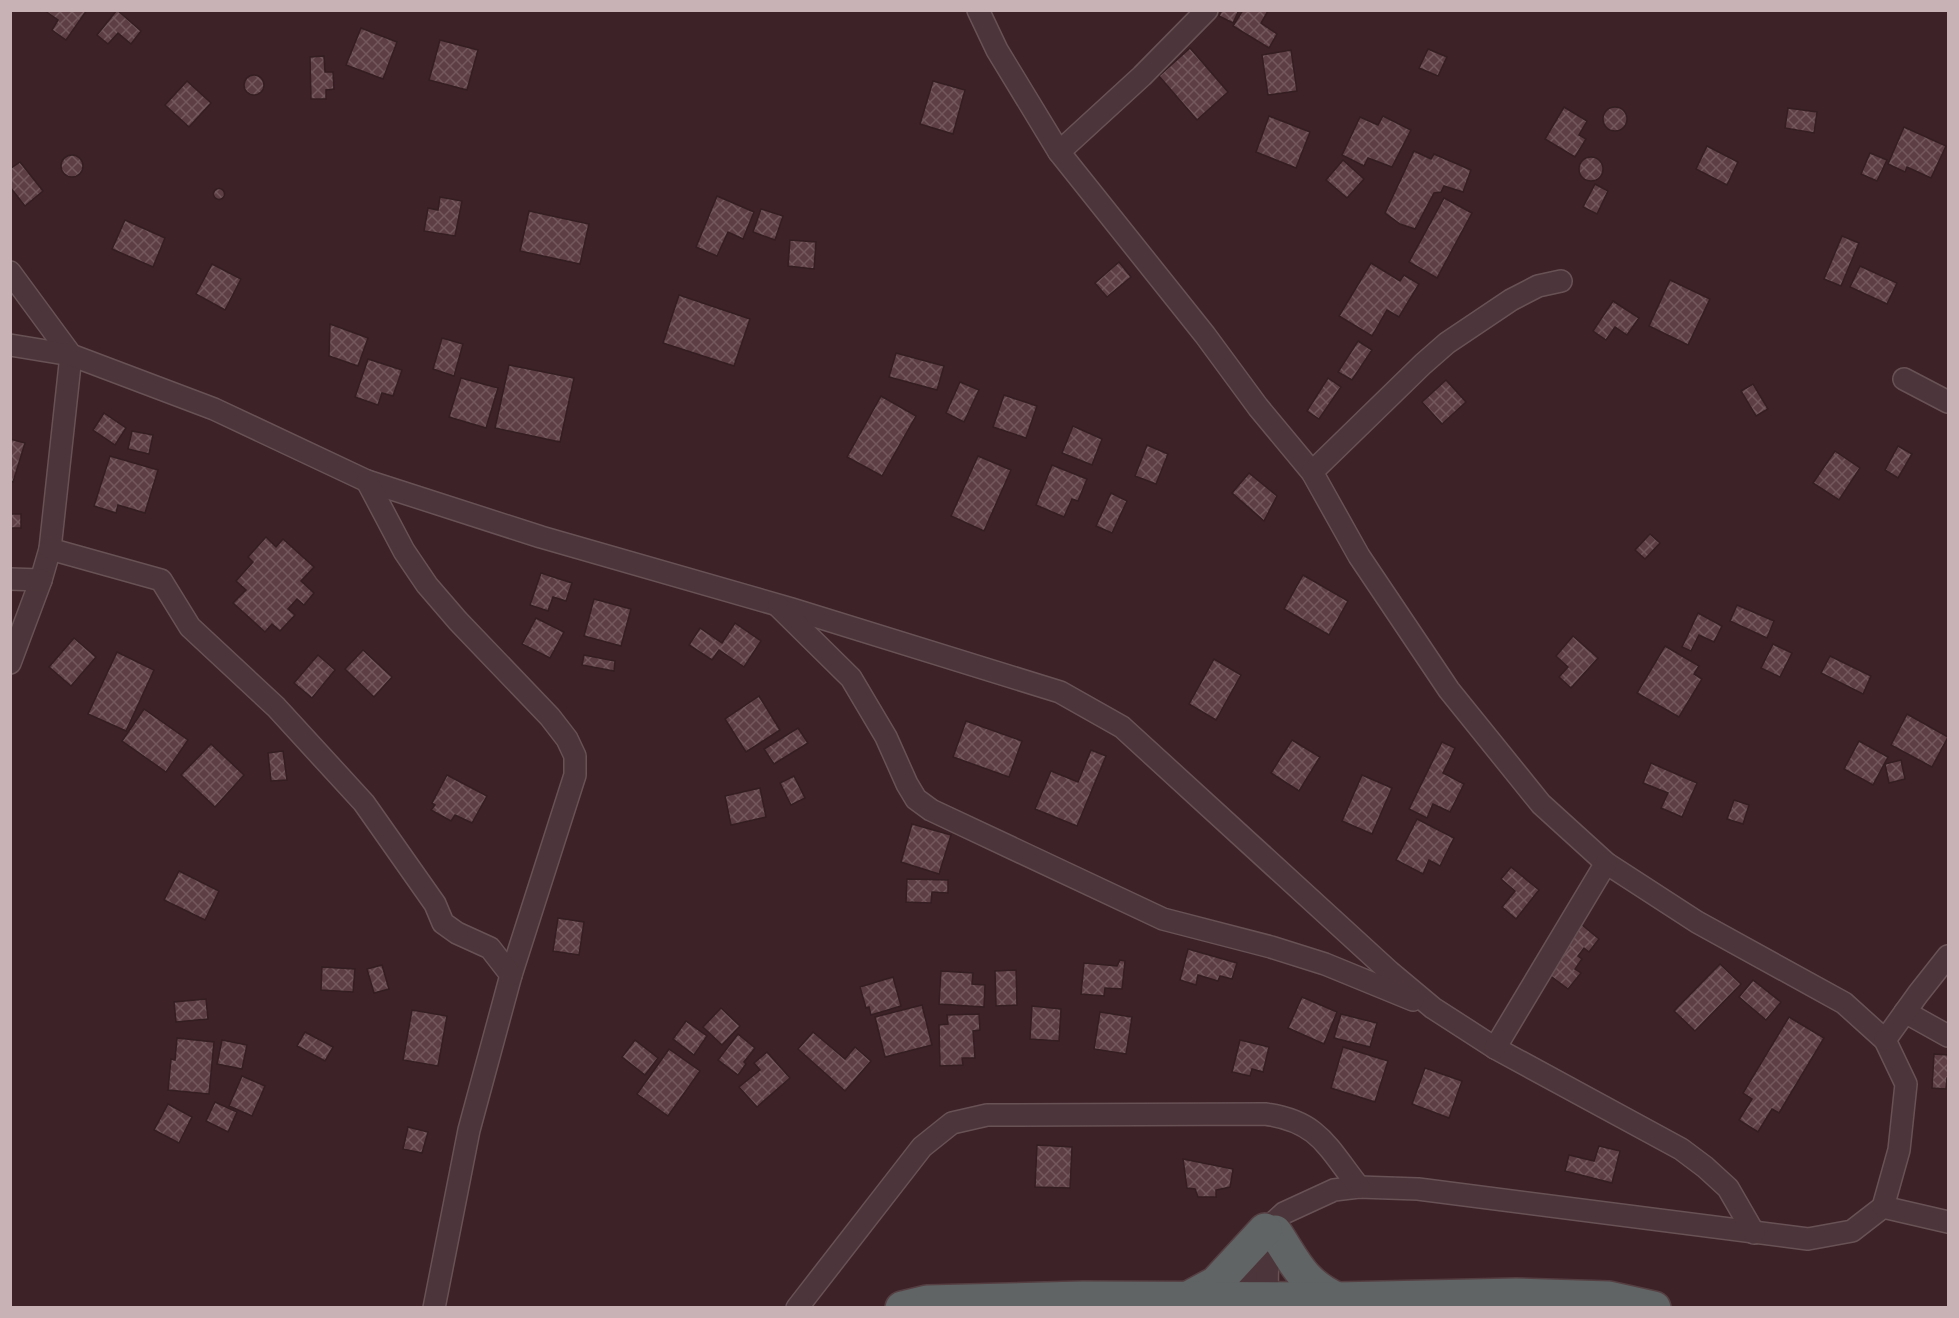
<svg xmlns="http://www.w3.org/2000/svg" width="1959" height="1318" font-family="Karla,sans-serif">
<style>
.building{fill:url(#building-cross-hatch);stroke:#341e22;stroke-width:1.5}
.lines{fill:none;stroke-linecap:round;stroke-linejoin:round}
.minor-casing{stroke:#685256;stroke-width:24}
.trunk-casing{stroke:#553f43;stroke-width:36}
.minor{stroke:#4d363b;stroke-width:21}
.trunk{stroke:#606464;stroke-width:33}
</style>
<defs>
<pattern id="building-cross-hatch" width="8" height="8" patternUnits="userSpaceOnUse" patternTransform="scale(1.5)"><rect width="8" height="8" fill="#5d3e44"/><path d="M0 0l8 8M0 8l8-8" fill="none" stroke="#73585d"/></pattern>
</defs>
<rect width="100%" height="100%" fill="#3d2228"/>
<g class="building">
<path d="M44,10H87L66,40L52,30L58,20Z"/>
<path d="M117,10L141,31L131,44L118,33L108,44L97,35Z"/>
<path d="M1222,10H1239L1233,23L1219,16Z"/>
<path d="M1243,10L1268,11L1261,23L1277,34L1269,48L1233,26Z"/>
<path d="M361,28L397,42L383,79L346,65Z"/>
<path d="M440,40L478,50L467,90L429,80Z"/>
<path d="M1190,48L1228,92L1197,120L1159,76Z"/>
<path d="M1428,49L1447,57L1438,76L1419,68Z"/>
<path d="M1291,50L1297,91L1268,95L1262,55Z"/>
<path d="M324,56L325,72H333L334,89L326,90V99H311L310,57Z"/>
<circle cx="254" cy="85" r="10"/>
<path d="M187,81L211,103L189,127L165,105Z"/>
<path d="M933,81L965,90L953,134L920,124Z"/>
<path d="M1564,107L1587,121L1579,135L1586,139L1575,157L1545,139Z"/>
<circle cx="1615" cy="119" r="12"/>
<path d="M1788,108L1817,112L1814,133L1785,128Z"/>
<path d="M1269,116L1310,132L1296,168L1256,152Z"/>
<path d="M1383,116L1411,130L1392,167L1368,158L1364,166L1342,155L1360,117L1378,125Z"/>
<path d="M1904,127L1946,146L1931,178L1907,167L1905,172L1888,164Z"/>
<path d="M1707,146L1738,162L1727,185L1696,169Z"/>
<path d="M1414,151L1431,159L1434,154L1471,170L1463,192L1444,186L1441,192L1434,193L1415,229L1400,224L1385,213Z"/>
<path d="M1870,153L1887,160L1877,181L1861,174Z"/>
<circle cx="72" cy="166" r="11"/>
<circle cx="1591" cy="169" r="12"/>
<path d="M1343,160L1364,179L1347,198L1326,180Z"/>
<path d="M20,162L43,191L25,206L10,187V169Z"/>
<path d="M1595,184L1608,191L1597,214L1583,207Z"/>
<circle cx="219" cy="194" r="5.5"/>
<path d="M717,196L754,212L743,239L728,232L717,256L696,247Z"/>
<path d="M440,197L462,201L455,236L424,231L428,208L438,210Z"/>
<path d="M1444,198L1472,213L1437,278L1409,262Z"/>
<path d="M761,209L783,216L775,240L753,232Z"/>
<path d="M529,211L589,224L580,264L520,251Z"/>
<path d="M125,220L165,238L153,267L112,249Z"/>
<path d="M1842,236L1859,243L1841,286L1824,279Z"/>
<path d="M790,240L816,242L814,269L788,266Z"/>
<path d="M1119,262L1131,277L1107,297L1095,283Z"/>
<path d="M1371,263L1400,281L1404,275L1419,284L1399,317L1387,310L1372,336L1339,316Z"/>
<path d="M212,264L241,279L225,310L196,294Z"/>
<path d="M1860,266L1897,283L1887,304L1850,287Z"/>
<path d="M1670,280L1710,299L1688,345L1649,326Z"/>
<path d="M679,295L750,319L734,366L663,343Z"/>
<path d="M1613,301L1639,318L1627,335L1615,327L1606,340L1593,331Z"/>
<path d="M330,324L368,338L358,366L329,356Z"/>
<path d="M442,338L463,344L454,376L433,369Z"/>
<path d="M1358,341L1372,350L1352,380L1338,372Z"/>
<path d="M896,353L944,366L937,390L889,377Z"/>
<path d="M368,359L402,370L393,396L382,393L378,405L355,397Z"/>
<path d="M509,365L574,378L560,442L495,428Z"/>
<path d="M461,378L498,388L486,428L449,417Z"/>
<path d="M1328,378L1341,387L1319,419L1307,411Z"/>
<path d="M1446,380L1466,402L1442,424L1422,402Z"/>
<path d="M960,382L979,390L964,422L946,413Z"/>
<path d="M1753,384L1768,409L1756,416L1741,391Z"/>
<path d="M1004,395L1037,406L1026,438L993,427Z"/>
<path d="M881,396L916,416L882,476L847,457Z"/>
<path d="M104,413L126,428L115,445L93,430Z"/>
<path d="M1073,426L1102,439L1092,465L1062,453Z"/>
<path d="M132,431L153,435L149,454L128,449Z"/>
<path d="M10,439L25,443L13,482L10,481Z"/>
<path d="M1147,445L1168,454L1156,484L1135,476Z"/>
<path d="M1898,446L1912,454L1898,478L1885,470Z"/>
<path d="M1835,451L1860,468L1839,500L1813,483Z"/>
<path d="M110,456L158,470L145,513L118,505L116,513L94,506Z"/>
<path d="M978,456L1011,470L984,531L951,516Z"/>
<path d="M1052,465L1087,479L1078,501L1072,499L1064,517L1036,505Z"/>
<path d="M1249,473L1277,496L1264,521L1232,493Z"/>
<path d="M1111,493L1127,501L1112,533L1096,526Z"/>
<rect x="10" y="514" width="11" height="14"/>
<path d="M1650,534L1660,543L1645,559L1635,550Z"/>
<path d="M266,537L276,547L283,539L314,567L301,581L314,593L304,605L297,599L288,609L295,615L280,631L272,624L265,632L233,603L246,590L236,581L253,562L248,557Z"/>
<path d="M541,573L572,583L566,601L553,597L548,611L530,605Z"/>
<path d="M1303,575L1348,601L1329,635L1284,609Z"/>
<path d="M594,599L631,609L621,646L584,636Z"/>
<path d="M1737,605L1774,621L1767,638L1730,621Z"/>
<path d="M1698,613L1722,626L1714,642L1699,635L1691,651L1682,647Z"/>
<path d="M536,618L564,632L550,658L522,644Z"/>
<path d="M735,623L761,641L744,667L719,650L712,660L689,645L700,628L722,643Z"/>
<path d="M1573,636L1598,658L1571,688L1559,677L1568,667L1556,656Z"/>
<path d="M74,638L96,657L71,686L49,667Z"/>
<path d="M1773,644L1792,653L1780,677L1761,668Z"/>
<path d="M1665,646L1699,666L1694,674L1702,679L1679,717L1637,693Z"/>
<path d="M363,650L392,677L374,697L345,669Z"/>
<path d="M117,652L154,670L126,731L88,714Z"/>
<path d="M318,655L335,670L312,698L294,683Z"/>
<path d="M584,655L615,661L614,671L582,665Z"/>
<path d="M1830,656L1871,676L1863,694L1821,673Z"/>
<path d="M1214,659L1241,675L1216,720L1189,704Z"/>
<path d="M759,696L780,730L746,752L725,719Z"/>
<path d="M144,709L188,740L166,772L122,741Z"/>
<path d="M1907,714L1948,737L1932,767L1891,745Z"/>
<path d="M966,721L1022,741L1009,777L953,757Z"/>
<path d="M798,728L808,743L774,764L764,749Z"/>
<path d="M1292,740L1320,757L1299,791L1271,773Z"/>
<path d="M1859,741L1888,757L1873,785L1844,769Z"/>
<path d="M1442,742L1455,748L1443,773L1464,784L1450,812L1433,804L1427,818L1409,809Z"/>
<path d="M211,744L244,775L215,807L181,775Z"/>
<path d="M1091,750L1106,756L1077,826L1035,809L1051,771L1078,782Z"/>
<path d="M283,751L287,780L271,781L268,753Z"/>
<path d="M1901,760L1905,779L1889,783L1885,764Z"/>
<path d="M1651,763L1697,783L1682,817L1661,808L1668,793L1643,783Z"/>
<path d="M447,775L487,796L472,823L455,815L451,821L431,810L435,805L432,803Z"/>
<path d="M1362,775L1392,788L1372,834L1342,821Z"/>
<path d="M794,776L805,798L791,805L780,783Z"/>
<path d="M760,788L766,817L731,825L725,796Z"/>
<path d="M1734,800L1749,805L1743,824L1727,819Z"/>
<path d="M1417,819L1454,838L1440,866L1429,860L1423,874L1396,860Z"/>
<path d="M912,824L951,835L939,874L901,862Z"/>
<path d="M1511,867L1539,890L1516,919L1502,907L1515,891L1501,879Z"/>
<path d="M179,871L219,891L205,920L164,900Z"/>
<path d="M907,879L948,880V893L932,892L931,903L906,902Z"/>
<path d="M558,918L584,922L579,955L553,951Z"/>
<path d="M1581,924L1599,939L1589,952L1584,948L1578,956L1582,959L1575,969L1581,973L1568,989L1544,971Z"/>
<path d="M1188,949L1237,963L1232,979L1220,976L1218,981L1198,975L1196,985L1180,980Z"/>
<path d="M1120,960L1125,961L1122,989L1105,988L1104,996L1081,994L1084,963L1117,966Z"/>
<path d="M1720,964L1741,984L1695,1031L1674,1011Z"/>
<path d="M382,965L389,989L374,993L367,969Z"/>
<path d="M322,967L355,969L353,992L321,990Z"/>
<path d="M1016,970L1017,1005L996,1006L995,971Z"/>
<path d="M941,971L973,973L972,984L985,985L984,1007L939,1004Z"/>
<path d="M893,977L901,1006L871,1015L869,1007L866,1008L860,987Z"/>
<path d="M1753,980L1781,1002L1766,1020L1739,997Z"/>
<path d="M1302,997L1337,1012L1324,1044L1288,1028Z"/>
<path d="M206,999L208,1019L176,1022L174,1002Z"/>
<path d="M922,1005L932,1045L885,1057L875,1017Z"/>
<path d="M1032,1006L1061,1009L1059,1041L1030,1039Z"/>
<path d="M721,1008L740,1026L722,1045L703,1027Z"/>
<path d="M412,1010L447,1016L438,1066L403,1060Z"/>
<path d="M1100,1012L1132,1017L1126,1054L1094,1049Z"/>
<path d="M979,1014L980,1030L973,1031L975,1058H962L963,1065L940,1066L939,1025L948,1024L947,1015Z"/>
<path d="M1341,1014L1377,1023L1370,1047L1334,1038Z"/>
<path d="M1789,1017L1824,1038L1779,1113L1772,1109L1758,1132L1739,1120L1752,1099L1743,1093Z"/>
<path d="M686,1021L707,1036L694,1055L673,1039Z"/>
<path d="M305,1032L333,1047L325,1061L297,1046Z"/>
<path d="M813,1032L845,1059L855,1047L871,1061L845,1091L798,1049Z"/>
<path d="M738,1034L755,1048L744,1062L746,1064L738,1075L718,1060Z"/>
<path d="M177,1038L214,1042L209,1094L168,1090L171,1059L175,1060Z"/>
<path d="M222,1040L247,1045L242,1069L217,1064Z"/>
<path d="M635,1040L658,1058L645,1075L622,1057Z"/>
<path d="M1240,1040L1269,1047L1263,1072L1252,1069L1250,1076L1232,1072Z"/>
<path d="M1343,1047L1388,1061L1375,1102L1331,1088Z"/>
<path d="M669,1049L700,1071L668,1116L637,1094Z"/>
<path d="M767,1052L790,1078L757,1107L739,1087L760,1070L754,1063Z"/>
<path d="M1934,1054L1948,1055V1078H1947L1946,1089L1932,1088Z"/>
<path d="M1425,1068L1462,1081L1449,1118L1412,1104Z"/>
<path d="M242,1076L265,1086L252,1116L229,1106Z"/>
<path d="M215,1102L237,1112L228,1132L206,1121Z"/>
<path d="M168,1104L192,1117L179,1143L154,1130Z"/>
<path d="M408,1127L428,1132L422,1153L403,1149Z"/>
<path d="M1037,1145L1072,1147L1070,1188L1035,1187Z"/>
<path d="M1599,1146L1620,1151L1612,1183L1565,1171L1569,1155L1594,1161Z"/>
<path d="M1183,1159L1233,1169L1230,1187L1216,1190V1197H1198L1195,1189L1187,1188Z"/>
</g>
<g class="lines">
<g class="minor-casing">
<g id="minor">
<path d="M978,10L997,50L1059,152L1205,335L1258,407L1312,472L1359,556L1449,690L1541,804L1606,863L1697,922L1844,1003L1885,1040L1906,1084L1899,1150L1883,1207L1852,1231L1808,1239L1418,1189L1359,1187L1334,1190L1284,1213L1265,1230L1250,1260L1247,1274L1248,1308"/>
<path d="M1059,152L1142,76L1207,10"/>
<path d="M10,272L71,355L50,549L41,580L10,663"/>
<path d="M10,345L71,355L214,409L367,481L541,537L792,609L1060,692L1122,727L1390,972L1433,1008L1495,1048L1681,1149L1705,1167L1728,1188L1754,1233"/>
<path d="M1904,379L1948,402"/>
<path d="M1312,472L1423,364L1447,343L1511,300L1538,286L1561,281"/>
<path d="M367,481L404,551L427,585L458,621L550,717L567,739L575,756V775L511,975L469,1130L434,1308"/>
<path d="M50,549L161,580L190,627L276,707L364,803L435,904L443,923L457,933L490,948L511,975"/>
<path d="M10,579L41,580"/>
<path d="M778,606L851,678L886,737L907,784L916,799L931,810L1163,919L1271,947L1325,964L1413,1000"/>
<path d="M1905,1012L1948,1036"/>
<path d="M1885,1040L1918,994L1948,956"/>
<path d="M1495,1048L1606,863"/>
<path d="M1883,1207L1948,1222"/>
<path d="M797,1308L922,1147L952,1123L987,1115L1265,1114C1319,1121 1328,1148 1359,1187"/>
<path d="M1268,1308C1267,1280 1265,1253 1277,1227"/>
</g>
</g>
<g class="trunk-casing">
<g id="trunk">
<path d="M1275,1232C1295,1262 1302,1283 1337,1299"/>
<path d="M1190,1297L1216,1283L1265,1230"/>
<path d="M902,1308L927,1302L1083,1298L1337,1299L1516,1295L1609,1298L1654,1308"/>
</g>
</g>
<use href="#minor" class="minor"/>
<use href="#trunk" class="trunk"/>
</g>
<rect width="1959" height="1318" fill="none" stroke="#c9b2b6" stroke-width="24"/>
</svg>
